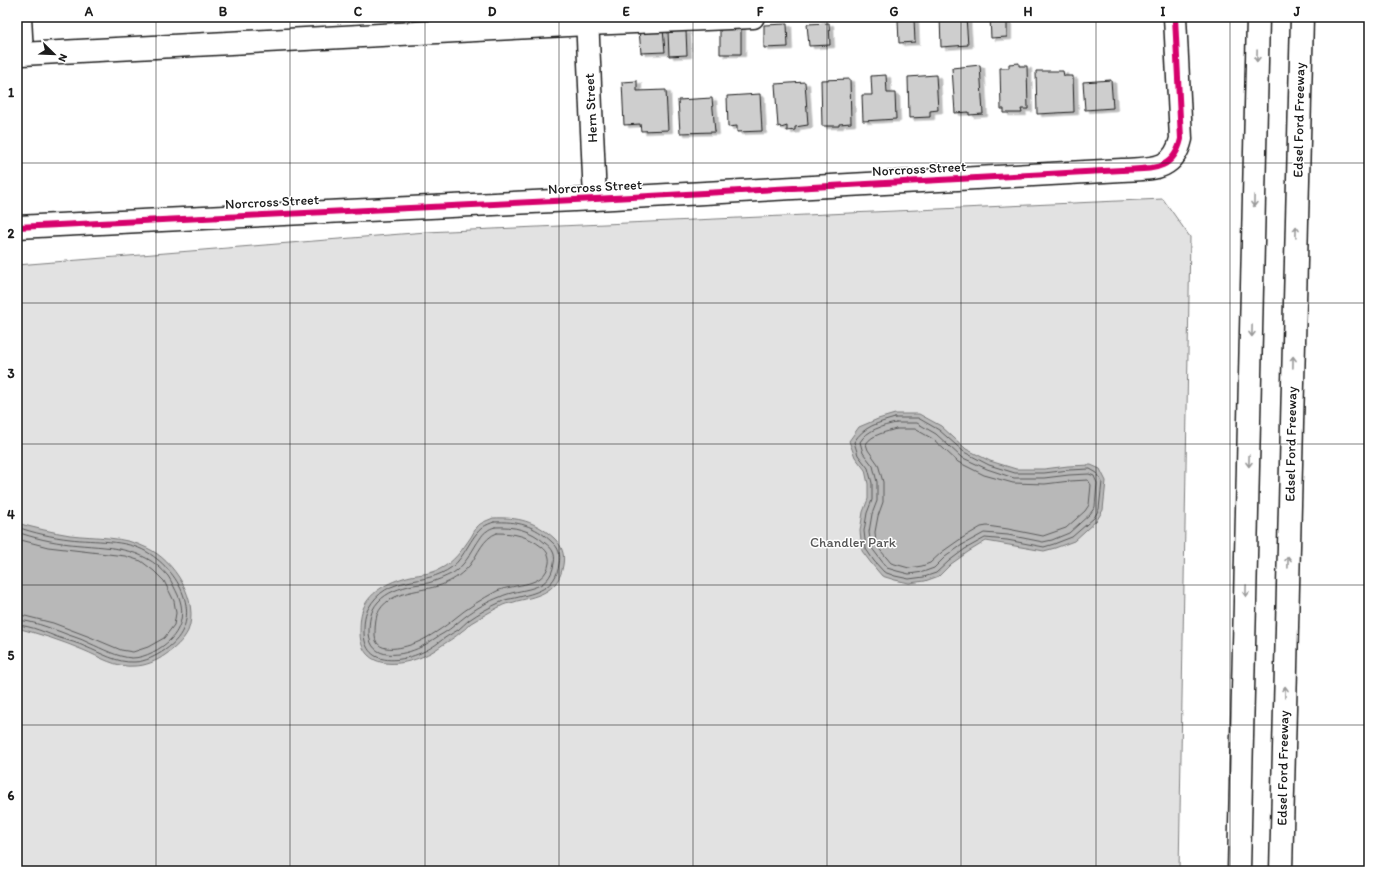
<svg xmlns="http://www.w3.org/2000/svg" width="1386" height="888" font-family="Itim,sans-serif">
<style>
.green{fill:#e2e2e2;stroke:#7f7f7f}
.water{fill:#b8b8b8;stroke:#7a7a7a}
.lines{fill:none;stroke-linecap:round;stroke-linejoin:round}
.shore{stroke:#5a5a5a;stroke-width:1}
.building{fill:#cecece;stroke:#1c1c1c;filter:url(#shadow)}
.minor-casing{stroke:#1c1c1c;stroke-width:25}
.highway-casing{stroke:#1c1c1c;stroke-width:25}
.minor{stroke:#fff;stroke-width:22}
.highway{stroke:#fff;stroke-width:22}
.cycleway-casing{stroke:#fff;stroke-width:8}
.cycleway{stroke:#d6006c;stroke-width:6}
.oneway{stroke:#999}
.grid{fill:none;stroke:#1c1c1c;stroke-width:1;stroke-opacity:0.55}
.labels{text-anchor:middle;dominant-baseline:central;stroke-width:3;stroke-linejoin:round;paint-order:stroke}
.street-label{font-size:14px;fill:#1c1c1c;stroke:#fff}
.park-label{font-size:14px;fill:#575757;stroke:#fff}
.neatline{fill:none;stroke:#1c1c1c;stroke-width:1.5}
.grid-label{font-size:13px;text-anchor:middle;font-weight:bold;fill:#1c1c1c}
</style>
<defs>
<filter id="shadow"><feDropShadow dx="4.5" dy="2.5" stdDeviation="0" flood-color="#0004"/></filter>
</defs>
<rect width="100%" height="100%" fill="#fff"/>
<filter id="ink" filterUnits="userSpaceOnUse"><feTurbulence type="fractalNoise" baseFrequency=".025" numOctaves="2"/><feDisplacementMap in="SourceGraphic" scale="8" xChannelSelector="R" yChannelSelector="G"/><feConvolveMatrix kernelMatrix="1 2 1 2 8 2 1 2 1" color-interpolation-filters="sRGB"/></filter>
<g filter="url(#ink)">
<path class="green" d="M1163,199L1190,237L1179,871H17V265L426,232Z"/>
<g class="water">
<path d="M895,414H919L941,426L966,449L990,461L1016,469H1044L1068,466L1091,465L1100,469L1106,481L1103,510L1097,520L1074,541L1055,548L1044,551L986,541L968,552L951,564L939,576L925,581L909,583L895,580L882,576L871,563L862,551L860,531L863,512L868,499V484L865,470L855,457L849,441L859,427L878,419Z"/>
<path d="M493,518C518,517 535,521 554,538C562,546 565,554 563,565C559,591 540,596 517,601C513,603 507,603 503,605C493,610 481,617 471,623C468,625 466,629 462,631C455,638 446,642 438,648C413,666 361,676 360,633C360,626 360,616 363,609C370,590 393,580 411,576C421,574 431,574 440,569C454,562 462,550 471,537C474,532 477,525 482,523C485,521 489,520 493,518Z"/>
<path d="M17,523C34,528 52,532 70,535C96,538 124,536 147,548C174,560 200,601 188,631C183,641 174,649 165,655C157,661 145,666 135,666C116,668 100,657 83,650C62,641 40,634 17,628Z"/>
</g>
<g class="lines">
<g class="shore">
<path d="M895,418H918L939,430L964,452L989,465L1015,473H1044L1069,470L1090,469L1097,473L1102,482L1099,509L1094,518L1072,537L1054,544L1044,547L1007,540L985,538L965,549L949,561L936,573L924,577L909,579L895,576L884,572L874,561L866,549L864,531L867,513L872,500V483L868,468L858,455L854,442C864,426 878,423 895,418Z"/>
<path d="M896,423H917L936,434L961,457L987,469L1014,478H1044L1069,475L1089,474L1094,476L1097,483L1095,507L1090,514L1069,533L1052,540L1043,542L1008,535L984,533L962,545L945,557L934,568L923,572L909,574L897,571L887,568L871,547L869,532L872,514L877,501V482L873,466L863,453L860,442C867,430 882,426 896,423Z"/>
<path d="M896,429H915L933,439L958,462L984,475L1013,483L1045,484L1070,481L1088,480L1091,485L1089,505L1085,511L1066,528L1043,536L1008,529L987,526L981,527L959,540L942,552L930,563L922,566L909,568L891,563L876,545L875,532L878,516L883,502V482L878,464L868,450L866,444C872,434 887,432 896,429Z"/>
<path d="M494,522C518,521 534,525 552,542C559,548 561,555 559,564C556,589 536,593 515,598C511,599 505,599 501,602C490,607 479,613 469,620C465,623 462,627 458,630C451,634 444,638 438,643C416,660 365,674 364,633C364,626 364,615 368,609C388,572 424,588 452,567C465,557 470,537 483,527C486,525 491,523 494,522Z"/>
<path d="M17,527C34,533 52,537 70,539C95,542 125,539 147,552C182,573 206,622 165,650C156,656 145,662 134,662C117,663 101,653 86,647C78,643 69,641 60,638C46,633 32,626 17,625"/>
<path d="M495,527C514,526 531,530 545,543C552,548 556,554 554,563C550,594 520,587 500,597C489,601 475,609 466,616C458,622 452,628 444,633C436,637 429,643 421,647C403,656 370,662 369,633C369,622 370,611 378,602C387,592 400,588 413,585C418,584 423,584 428,583C436,581 445,577 453,573C464,566 471,553 477,543C480,539 483,533 487,531C489,529 492,528 495,527Z"/>
<path d="M17,532C34,538 52,542 70,544C107,548 142,545 168,576C172,582 175,589 178,595C185,611 182,628 170,640C161,649 145,658 132,658C117,657 103,649 89,643C80,638 70,636 61,632C47,627 32,621 17,620"/>
<path d="M497,533C514,533 528,536 542,547C547,551 550,556 549,563C545,588 515,583 497,591C482,599 467,608 454,619C446,626 428,638 418,642C407,647 376,656 375,636C375,629 375,621 377,615C388,588 425,593 446,583C455,579 463,573 470,565C478,554 483,538 497,533Z"/>
<path d="M17,539L48,547L125,556L141,561L154,571L164,581L174,601L176,613L174,625L164,638L148,647L133,652L121,650L90,637L53,623L17,614"/>
</g>
</g>
<g class="building">
<path d="M940,17H966L968,45L941,47Z"/>
<path d="M990,17H1007V37L991,38Z"/>
<path d="M914,19L915,42L899,43L898,20Z"/>
<path d="M829,23L830,45L809,46L807,24Z"/>
<path d="M787,24L788,47L764,48V25Z"/>
<path d="M741,25V54H720V26Z"/>
<path d="M663,29L665,52L641,53L639,30Z"/>
<path d="M668,31H686L687,55L669,56Z"/>
<path d="M1019,63V66H1027L1028,109H1021L1022,113H1004V109H1001L1000,68H1009V64Z"/>
<path d="M980,65L983,114L969,115V112L955,113L952,68Z"/>
<path d="M1036,71H1063L1064,76H1073L1074,112L1037,114Z"/>
<path d="M886,75L887,93H895L896,119L863,121L862,95H872L871,76Z"/>
<path d="M936,75L938,110L930,111V117L909,118L908,77Z"/>
<path d="M850,79L851,123L839,124V126H822L821,80Z"/>
<path d="M1111,80L1113,108L1085,110L1083,82Z"/>
<path d="M637,81V91L666,90L668,130L641,131L640,124L624,125L622,82Z"/>
<path d="M805,82L808,125L795,127V130L787,131V126L781,128L780,126L778,127L775,84Z"/>
<path d="M760,94L762,131L737,132V126L728,127L727,96Z"/>
<path d="M712,98L715,132L680,133L678,100Z"/>
</g>
<g class="lines">
<g class="minor-casing">
<g id="minor">
<path d="M20,17L22,54L587,24L753,17"/>
<path d="M587,17L595,199"/>
<path d="M17,227L595,199L1122,170C1149,168 1173,173 1181,139L1175,17"/>
</g>
</g>
<g class="highway-casing">
<g id="highway">
<path d="M1239,871L1258,17"/>
<path d="M1281,871L1302,17"/>
</g>
</g>
<use href="#minor" class="minor"/>
<use href="#highway" class="highway"/>
<g class="cycleway-casing">
<path id="cycleway" d="M17,227L595,199L1122,170C1149,168 1173,173 1181,139L1175,17"/>
</g>
<use href="#cycleway" class="cycleway"/>
</g>
<defs><path id="oneway-shaft" d="M-6 0H5M1.5-3L5.5 0L1.5 3" fill="none" stroke-width="1.6" stroke-linecap="round" stroke-linejoin="round"/></defs>
<g class="oneway">
<use href="#oneway-shaft" transform="translate(1257 56) rotate(91)"/>
<use href="#oneway-shaft" transform="translate(1254 201) rotate(91)"/>
<use href="#oneway-shaft" transform="translate(1296 232) rotate(-89)"/>
<use href="#oneway-shaft" transform="translate(1252 331) rotate(91)"/>
<use href="#oneway-shaft" transform="translate(1293 362) rotate(-89)"/>
<use href="#oneway-shaft" transform="translate(1249 461) rotate(91)"/>
<use href="#oneway-shaft" transform="translate(1288 562) rotate(-89)"/>
<use href="#oneway-shaft" transform="translate(1246 591) rotate(91)"/>
<use href="#oneway-shaft" transform="translate(1285 692) rotate(-89)"/>
</g>
</g>
<path class="grid" d="M156,17V871M290,17V871M425,17V871M559,17V871M693,17V871M827,17V871M961,17V871M1096,17V871M1230,17V871M17,163H1369M17,303H1369M17,444H1369M17,585H1369M17,725H1369"/>
<g class="labels">
<g class="street-label">
<text transform="translate(591 108) rotate(-93)">Hern Street</text>
<text transform="translate(1299 120) rotate(-89)">Edsel Ford Freeway</text>
<text transform="translate(919 169) rotate(-3)">Norcross Street</text>
<text transform="translate(595 187) rotate(-3)">Norcross Street</text>
<text transform="translate(272 202) rotate(-3)">Norcross Street</text>
<text transform="translate(1291 444) rotate(-89)">Edsel Ford Freeway</text>
<text transform="translate(1283 768) rotate(-89)">Edsel Ford Freeway</text>
</g>
<g class="park-label">
<text x="853" y="542">Chandler Park</text>
</g>
</g>
<rect width="1386" height="888" fill="none" stroke="#fff" stroke-width="44"/>
<g transform="translate(54 54) rotate(113)" stroke="#ffffff" stroke-width="3" paint-order="stroke">
<path d="M0-3L7 15L0 10L-7 15Z" fill="#1c1c1c"/>
<text y="-6" font-size="11" font-weight="bold" text-anchor="middle" fill="#1c1c1c">N</text>
</g>
<rect x="22" y="22" width="1342" height="844" class="neatline"/>
<g class="grid-label">
<text x="89" y="16">A</text>
<text x="223" y="16">B</text>
<text x="358" y="16">C</text>
<text x="492" y="16">D</text>
<text x="626" y="16">E</text>
<text x="760" y="16">F</text>
<text x="894" y="16">G</text>
<text x="1028" y="16">H</text>
<text x="1163" y="16">I</text>
<text x="1297" y="16">J</text>
<text x="11" y="97">1</text>
<text x="11" y="238">2</text>
<text x="11" y="378">3</text>
<text x="11" y="519">4</text>
<text x="11" y="660">5</text>
<text x="11" y="800">6</text>
</g>
</svg>
